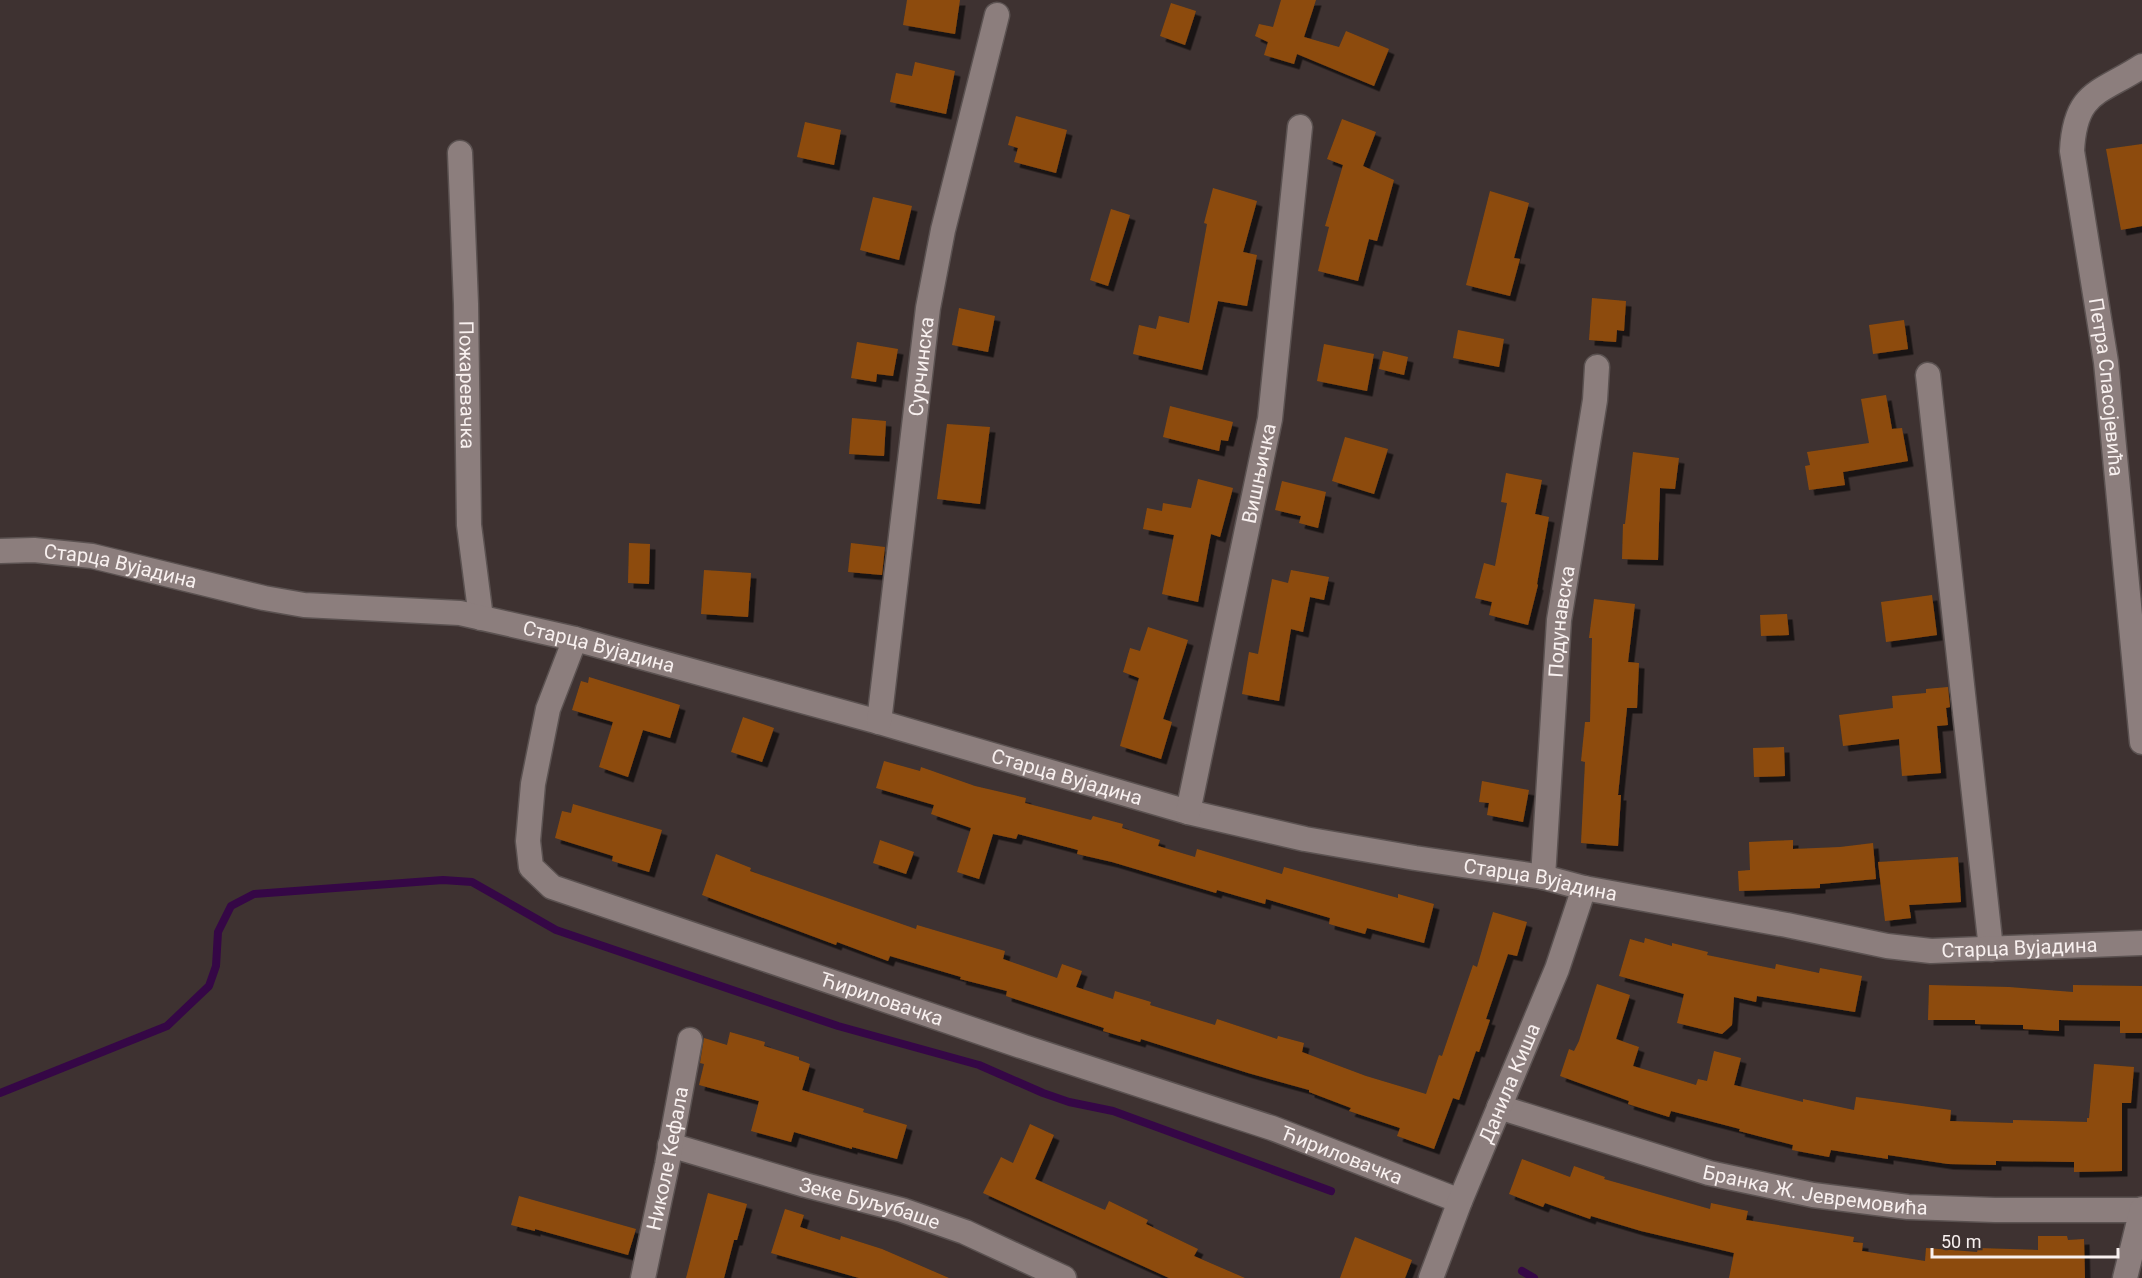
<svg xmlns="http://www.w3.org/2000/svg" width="2142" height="1278" font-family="Roboto,sans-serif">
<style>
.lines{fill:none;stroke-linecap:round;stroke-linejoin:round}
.stream{stroke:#350746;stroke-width:8}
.building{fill:#8d4b0c;filter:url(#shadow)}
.street-casing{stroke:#5b5251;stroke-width:27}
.street{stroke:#8c7e7d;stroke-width:24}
.labels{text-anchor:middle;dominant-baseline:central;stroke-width:4.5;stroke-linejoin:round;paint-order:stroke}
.street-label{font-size:20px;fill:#f8f0ef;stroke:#3e3231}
</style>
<defs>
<filter id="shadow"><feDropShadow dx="5.5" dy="5.5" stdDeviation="0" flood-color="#0009"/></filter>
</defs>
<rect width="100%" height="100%" fill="#3e3231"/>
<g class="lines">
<g class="stream">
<path d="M0,1093L167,1026L209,986L216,966L218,932L231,906L254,894L443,880L472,882L556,930L838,1026L979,1065L1043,1093L1069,1102L1113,1111L1331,1191"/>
<path d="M1522,1271L1534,1278"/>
</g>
</g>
<g class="building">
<path d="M907,0H960L955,34L903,25Z"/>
<path d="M1281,0H1316L1304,37L1339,47L1346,31L1389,49L1374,86L1297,54L1294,64L1264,55L1268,42L1255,36L1259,24L1273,27Z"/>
<path d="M1171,3L1196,11L1185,45L1160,36Z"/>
<path d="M915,62L955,71L946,114L890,102L896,73L912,76Z"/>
<path d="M1016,116L1067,130L1056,173L1014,162L1018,148L1008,145Z"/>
<path d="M1342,119L1376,132L1363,166L1394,180L1377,241L1369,239L1358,281L1318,271L1329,227L1325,226L1343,165L1327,159Z"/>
<path d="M805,122L841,130L834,165L797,157Z"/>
<path d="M2142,144V226L2121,230L2106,149Z"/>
<path d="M1213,188L1257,201L1243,252L1257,255L1247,306L1218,301L1202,370L1133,354L1139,325L1156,329L1159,316L1189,323L1207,224L1204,223Z"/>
<path d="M1490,191L1529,203L1514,258L1520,259L1510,296L1466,285Z"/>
<path d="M873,197L912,206L899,260L860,250Z"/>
<path d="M1111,209L1130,215L1108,286L1090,280Z"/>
<path d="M1592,298L1626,301L1624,331L1617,330L1616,342L1589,340Z"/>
<path d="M959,308L995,316L988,352L952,345Z"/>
<path d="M1904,320L1908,349L1873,354L1869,325Z"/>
<path d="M1458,330L1504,339L1499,367L1453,358Z"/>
<path d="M857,342L898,349L893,376L877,374L876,382L851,378Z"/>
<path d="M1324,344L1374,354L1367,391L1317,381Z"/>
<path d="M1383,351L1408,357L1404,375L1379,369Z"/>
<path d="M1886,395L1892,429L1902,428L1908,461L1843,472L1845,485L1809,490L1805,466L1810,465L1807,452L1869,443L1861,399Z"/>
<path d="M1170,406L1233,422L1228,441L1221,440L1219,451L1163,437Z"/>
<path d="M852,418L886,421L884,456L849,454Z"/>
<path d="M947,424L990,427L980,504L937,499Z"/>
<path d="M1345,437L1388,449L1374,494L1332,481Z"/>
<path d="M1633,452L1679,458L1675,489L1660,488L1658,560L1622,559L1623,524H1625Z"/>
<path d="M1506,473L1542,480L1535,514L1549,517L1537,584L1538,585L1528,625L1489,615L1492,602L1475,598L1484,563L1495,566L1507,503L1501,502Z"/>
<path d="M1198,479L1233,488L1220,537L1211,534L1198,602L1162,594L1174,535L1143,529L1147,508L1162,511L1163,503L1191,508Z"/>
<path d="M1282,481L1326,492L1318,528L1299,523L1301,516L1275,510Z"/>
<path d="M629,543L650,544L649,584L628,583Z"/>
<path d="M851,543L885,547L882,575L848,572Z"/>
<path d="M704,570L751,573L748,617L701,614Z"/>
<path d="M1291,570L1329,577L1324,600L1310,597L1303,632L1291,629L1279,701L1242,694L1249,652L1258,654L1272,579L1288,583Z"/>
<path d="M1932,595L1937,635L1886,642L1881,602Z"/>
<path d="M1594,599L1635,604L1628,662L1639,663L1637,708H1627L1618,795H1621L1618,846L1581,843L1585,762L1581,761L1585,722H1590L1592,638H1589Z"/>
<path d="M1787,614L1789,635L1761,636L1760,615Z"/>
<path d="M1148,627L1188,640L1163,719L1172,722L1161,759L1120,746L1139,678L1123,672L1130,648L1140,651Z"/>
<path d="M589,677L680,705L670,738L643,730L628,777L599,767L613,722L572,710L581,681L588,683Z"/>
<path d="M1948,687L1950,707L1946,708L1948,725L1937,726L1941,773L1902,776L1899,739L1843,746L1839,715L1893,708L1892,696L1926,693V689Z"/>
<path d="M743,717L774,728L762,762L731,752Z"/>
<path d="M1784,747L1785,776L1754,777L1753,748Z"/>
<path d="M884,761L920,771L921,767L975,786L1026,798L1025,803L1091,820L1093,816L1123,824L1122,828L1160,840L1158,846L1195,857L1197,849L1282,874L1284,867L1398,898V894L1434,904L1424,943L1367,928L1365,934L1329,924L1330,918L1266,899L1265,904L1217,890L1216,893L1112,862L1077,854L1078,850L1018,834L1016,839L993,834L979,879L957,872L971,828L931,814L934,805L876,788Z"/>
<path d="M1482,781L1529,790L1523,822L1487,815L1489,803L1479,802Z"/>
<path d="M573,804L662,830L649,872L612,861L613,856L555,838L562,811L571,813Z"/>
<path d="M880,840L914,852L906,874L873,863Z"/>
<path d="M1793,840V849L1840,847L1873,843L1876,879L1820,884V888L1739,891L1738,871L1750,870L1749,842Z"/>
<path d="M716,854L751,868L750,871L916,929L917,925L1005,951L1003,959L1057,978L1062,964L1082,971L1076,987L1113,999L1115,991L1151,1002L1150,1005L1215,1025L1217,1019L1277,1039L1278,1036L1304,1043L1302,1052L1366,1076L1426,1094L1439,1055L1442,1056L1473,965L1477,967L1493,912L1527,922L1517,956L1508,954L1486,1019L1490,1020L1479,1052L1476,1051L1459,1100L1453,1098L1434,1149L1397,1136L1400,1128L1349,1111L1351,1108L1309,1092V1090L1248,1073L1141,1039L1140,1042L1103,1031L1104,1028L1006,996L1007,991L960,979L961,977L890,956L888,961L837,942L836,945L702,895Z"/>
<path d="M1958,857L1961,902L1909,905L1911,918L1885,921L1878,862Z"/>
<path d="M1645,938L1672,946V943L1708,952L1707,955L1775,969L1776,964L1819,973L1820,968L1862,976L1855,1012L1757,996L1756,1002L1734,997L1732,1025L1722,1034L1677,1023L1684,994L1619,976L1630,939L1644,943Z"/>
<path d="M1597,984L1630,995L1616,1039L1639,1047L1633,1066L1696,1085L1698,1079L1707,1081L1714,1051L1741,1058L1734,1085L1803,1102V1099L1854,1110L1856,1097L1951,1110L1950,1121L2013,1123V1120L2087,1122V1118H2089L2094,1064L2134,1067L2131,1103H2122V1171L2074,1172V1162L1996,1161V1165L1948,1164L1888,1155V1159L1831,1150L1829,1157L1792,1150L1793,1145L1739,1131L1740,1129L1671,1111L1669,1117L1628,1104L1629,1101L1560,1076L1569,1049L1574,1051L1579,1041Z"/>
<path d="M1929,985L2009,987L2073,992V985L2142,986V1033H2120V1021L2059,1020V1031L2023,1029V1025L1975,1024V1020H1928Z"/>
<path d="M730,1032L765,1042L764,1046L799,1057V1060L810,1064L802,1090L864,1109L863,1112L907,1125L897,1159L852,1147V1149L794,1132L791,1142L751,1131L759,1101L699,1085L704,1064L700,1063L704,1038L727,1045Z"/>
<path d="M1030,1124L1054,1135L1035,1179L1105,1210L1109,1201L1148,1220L1146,1224L1198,1249L1194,1256L1245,1278H1169L983,1193L1001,1157L1013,1163Z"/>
<path d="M1522,1159L1570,1177L1574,1166L1605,1177L1604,1179L1710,1209L1711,1203L1748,1211L1746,1220L1854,1237L1853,1242L1863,1243L1862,1251L1925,1261L1926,1248L1977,1252L1978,1248L2038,1250V1236H2067L2068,1240L2084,1239L2085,1278H1729L1734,1253L1641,1231L1591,1216L1590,1219L1545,1203L1543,1207L1509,1194Z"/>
<path d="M708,1193L747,1204L737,1240H734L724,1278H686Z"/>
<path d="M519,1196L636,1229L628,1255L535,1229V1231L511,1225Z"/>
<path d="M785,1209L804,1215L800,1227L840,1240L841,1236L882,1249L949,1278H859L771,1253Z"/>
<path d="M1355,1237L1412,1260L1405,1278H1340Z"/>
</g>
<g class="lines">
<g class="street-casing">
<g id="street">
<path id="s1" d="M2142,66C2099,94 2075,91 2072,151L2106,362L2142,742"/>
<path id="s2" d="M460,153L466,304L469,525L481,618"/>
<path d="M1928,375L1991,949"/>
<path id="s3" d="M0,551L34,550L92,556L264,598L304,605L460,613L575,639L879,722L1188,812L1305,839L1415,858L1543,877L1584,888L1787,925L1887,946L1931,951L2142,943"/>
<path id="s4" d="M575,639L548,709L533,784L528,841L531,867L552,887L1024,1047L1272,1128L1460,1201"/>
<path id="s5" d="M879,722L928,308L943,230L997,15"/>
<path id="s6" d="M1188,812L1270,419L1300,127"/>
<path id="s7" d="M1543,877L1559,620L1595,400L1597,367"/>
<path id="s8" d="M1499,1107L1709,1173L1813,1195L1908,1207L1995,1210H2142"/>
<path id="s9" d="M670,1145L805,1185L902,1210L965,1232L1064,1278"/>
<path id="s10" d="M643,1278L667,1165L690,1040"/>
<path id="s11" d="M1431,1278L1460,1201L1557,969L1584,888"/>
<path d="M2125,1278L2142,1209"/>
</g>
</g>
<use href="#street" class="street"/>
</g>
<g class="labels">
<g class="street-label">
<text stroke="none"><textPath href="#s5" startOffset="358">Сурчинска</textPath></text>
<text stroke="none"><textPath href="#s2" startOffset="232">Пожаревачка</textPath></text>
<text stroke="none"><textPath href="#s1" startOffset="357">Петра Спасојевића</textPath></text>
<text stroke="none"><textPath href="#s6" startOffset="346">Вишњичка</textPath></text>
<text stroke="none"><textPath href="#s3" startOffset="122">Старца Вујадина</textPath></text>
<text stroke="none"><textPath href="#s7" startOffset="256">Подунавска</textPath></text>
<text stroke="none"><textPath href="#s3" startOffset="609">Старца Вујадина</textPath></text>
<text stroke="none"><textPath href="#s3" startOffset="1095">Старца Вујадина</textPath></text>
<text stroke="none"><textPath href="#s3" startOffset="1580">Старца Вујадина</textPath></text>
<text stroke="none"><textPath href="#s3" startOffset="2066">Старца Вујадина</textPath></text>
<text stroke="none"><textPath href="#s4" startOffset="612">Ћириловачка</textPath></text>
<text stroke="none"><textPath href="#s11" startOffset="210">Данила Киша</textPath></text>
<text stroke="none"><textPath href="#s4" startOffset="1098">Ћириловачка</textPath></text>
<text stroke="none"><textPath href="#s10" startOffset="122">Николе Кефала</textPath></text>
<text stroke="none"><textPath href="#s8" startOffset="328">Бранка Ж. Јевремовића</textPath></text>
<text stroke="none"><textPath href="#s9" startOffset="208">Зеке Буљубаше</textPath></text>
</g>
</g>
<path d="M1932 1248v9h186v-9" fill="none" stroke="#f8f0ef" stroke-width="3"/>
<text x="1941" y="1248" font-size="18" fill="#f8f0ef" stroke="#3e3231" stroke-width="4.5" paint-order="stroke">50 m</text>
</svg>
